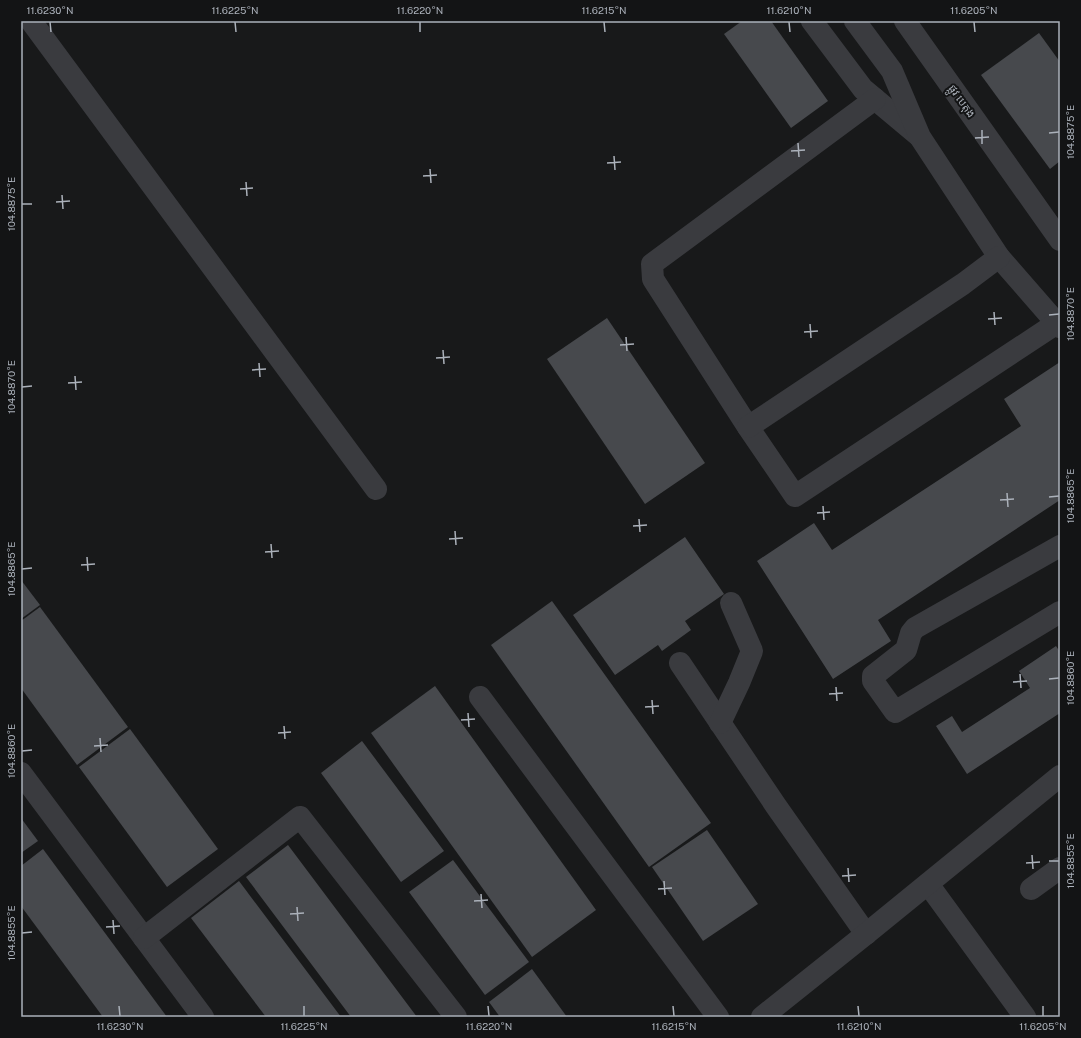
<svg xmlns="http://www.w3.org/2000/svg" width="1081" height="1038" font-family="'Public Sans','Noto Sans Khmer',sans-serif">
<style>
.building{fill:#47494d}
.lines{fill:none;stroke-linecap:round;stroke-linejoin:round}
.minor{stroke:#3a3b3f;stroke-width:22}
.ticks{fill:none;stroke:#abb1ba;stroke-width:1.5}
.labels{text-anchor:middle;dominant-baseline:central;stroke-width:4;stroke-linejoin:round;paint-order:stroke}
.street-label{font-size:11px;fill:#abb1ba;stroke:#131415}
.neatline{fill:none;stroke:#abb1ba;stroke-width:1.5}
.ticks-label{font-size:10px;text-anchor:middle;fill:#abb1ba}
</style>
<rect width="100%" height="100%" fill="#18191a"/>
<g class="building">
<path d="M742,21H771L828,101L791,128L724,34Z"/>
<path d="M1039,33L1060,62V161L1050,169L981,75Z"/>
<path d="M607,318L705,463L645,504L547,359Z"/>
<path d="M1060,362V500L878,620L891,641L833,679L757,561L814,523L832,550L1021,426L1004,399Z"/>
<path d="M685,537L724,594L685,621L691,630L662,651L658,645L615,675L573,615Z"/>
<path d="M21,580L40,605L21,619Z"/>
<path d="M552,601L711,823L649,867L491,645Z"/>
<path d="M40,607L128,727L77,765L21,688V621Z"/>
<path d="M1056,646L1060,652V713L967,774L936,726L952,716L962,732L1030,688L1019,671Z"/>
<path d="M435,686L596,910L532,957L371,733Z"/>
<path d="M130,729L218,849L167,887L79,767Z"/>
<path d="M362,741L444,851L401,882L321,773Z"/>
<path d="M21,818L38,841L21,853Z"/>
<path d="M707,830L758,904L703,941L652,867Z"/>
<path d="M288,845L417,1017H351L246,877Z"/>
<path d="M43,849L167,1017H103L21,906V866Z"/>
<path d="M453,860L529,962L485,995L409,892Z"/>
<path d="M239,881L341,1017H266L191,918Z"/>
<path d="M532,969L567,1017H500L489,1002Z"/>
</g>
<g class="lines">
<g class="minor">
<path d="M31,21L376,489"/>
<path d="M812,21L863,89L918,135"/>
<path d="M855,21L892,71L920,137L999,257L1060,327"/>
<path d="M905,21L1060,240"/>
<path d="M875,99L652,264L653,279L748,427L795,496L1057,323"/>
<path d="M748,427L963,284L999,257"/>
<path d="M1060,546L915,628L911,633L906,650L873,676V681L895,712L1060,612"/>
<path d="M680,663L776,806L866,934"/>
<path d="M480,697L718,1017"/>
<path d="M720,723L739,683L752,651L731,603"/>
<path d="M21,773L203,1017"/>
<path d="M928,884L1025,1017"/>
<path d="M1031,889L1060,868"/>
<path d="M144,938L300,817L456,1017"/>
<path d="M762,1017L866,934L1060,776"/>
</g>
</g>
<path class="ticks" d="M50,22L51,32M235,22L236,32M420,22V32M604,22L605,32M789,22L790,32M974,22L975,32M982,130V144M1049,133L1059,132M975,138L989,137M798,143L799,157M791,151L805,150M614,156L615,170M607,163L621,162M430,169L431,183M423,176L437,175M246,182L247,196M240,189L253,188M62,195L63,209M56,202L70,201M22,204H32M994,312L995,325M1049,315L1059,314M988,319L1002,318M810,324L811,338M804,332L818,331M626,337L627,351M620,345L634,344M443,350L444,364M436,358L450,357M259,363L260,377M252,370L266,369M75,376L76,390M68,383L82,382M22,387L32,386M1007,493L1008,507M1049,497L1059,496M1000,500L1014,499M823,506L824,520M817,513L830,512M639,519L640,532M633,526L647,525M455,531L456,545M449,539L463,538M271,544L272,558M265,552L279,551M87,557L88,571M81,565L95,564M22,569L32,568M1020,674L1021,688M1049,679L1059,678M1013,682L1027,681M836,687L837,701M829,694L843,693M652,700L653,714M645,707L659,706M468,713L469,727M461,720L475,719M284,726L285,739M278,733L291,732M100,738L101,752M94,746L108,745M22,751L32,750M1032,855L1033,869M1049,861H1059M1026,863L1040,862M848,868L849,882M842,876L856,875M664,881L665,895M658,889L672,888M481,894L482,908M474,901L488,900M297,907L298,921M290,914L304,913M113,920L114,934M106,927L120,926M22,933L32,932M119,1006L120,1016M304,1006V1016M488,1006L489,1016M673,1006L674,1016M858,1006L859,1016M1043,1006V1016"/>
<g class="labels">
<g class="street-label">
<text transform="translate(962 101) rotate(55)">ផ្លូវ បេតុង</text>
</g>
</g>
<rect width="1081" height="1038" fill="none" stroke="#131415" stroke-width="44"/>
<rect x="22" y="22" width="1037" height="994" class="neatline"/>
<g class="ticks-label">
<text x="50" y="14">11.6230°N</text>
<text x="235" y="14">11.6225°N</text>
<text x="420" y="14">11.6220°N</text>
<text x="604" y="14">11.6215°N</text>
<text x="789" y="14">11.6210°N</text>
<text x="974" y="14">11.6205°N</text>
<text transform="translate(1070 132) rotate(-90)" y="4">104.8875°E</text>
<text transform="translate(11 204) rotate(-90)" y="4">104.8875°E</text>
<text transform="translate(1070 314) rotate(-90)" y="4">104.8870°E</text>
<text transform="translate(11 387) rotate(-90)" y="4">104.8870°E</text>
<text transform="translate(1070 496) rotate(-90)" y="4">104.8865°E</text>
<text transform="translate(11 569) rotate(-90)" y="4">104.8865°E</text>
<text transform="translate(1070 678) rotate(-90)" y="4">104.8860°E</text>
<text transform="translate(11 751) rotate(-90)" y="4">104.8860°E</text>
<text transform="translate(1070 861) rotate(-90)" y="4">104.8855°E</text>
<text transform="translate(11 933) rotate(-90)" y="4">104.8855°E</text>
<text x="120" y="1030">11.6230°N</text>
<text x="304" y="1030">11.6225°N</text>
<text x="489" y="1030">11.6220°N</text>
<text x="674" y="1030">11.6215°N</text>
<text x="859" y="1030">11.6210°N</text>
<text x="1043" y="1030">11.6205°N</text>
</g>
</svg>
